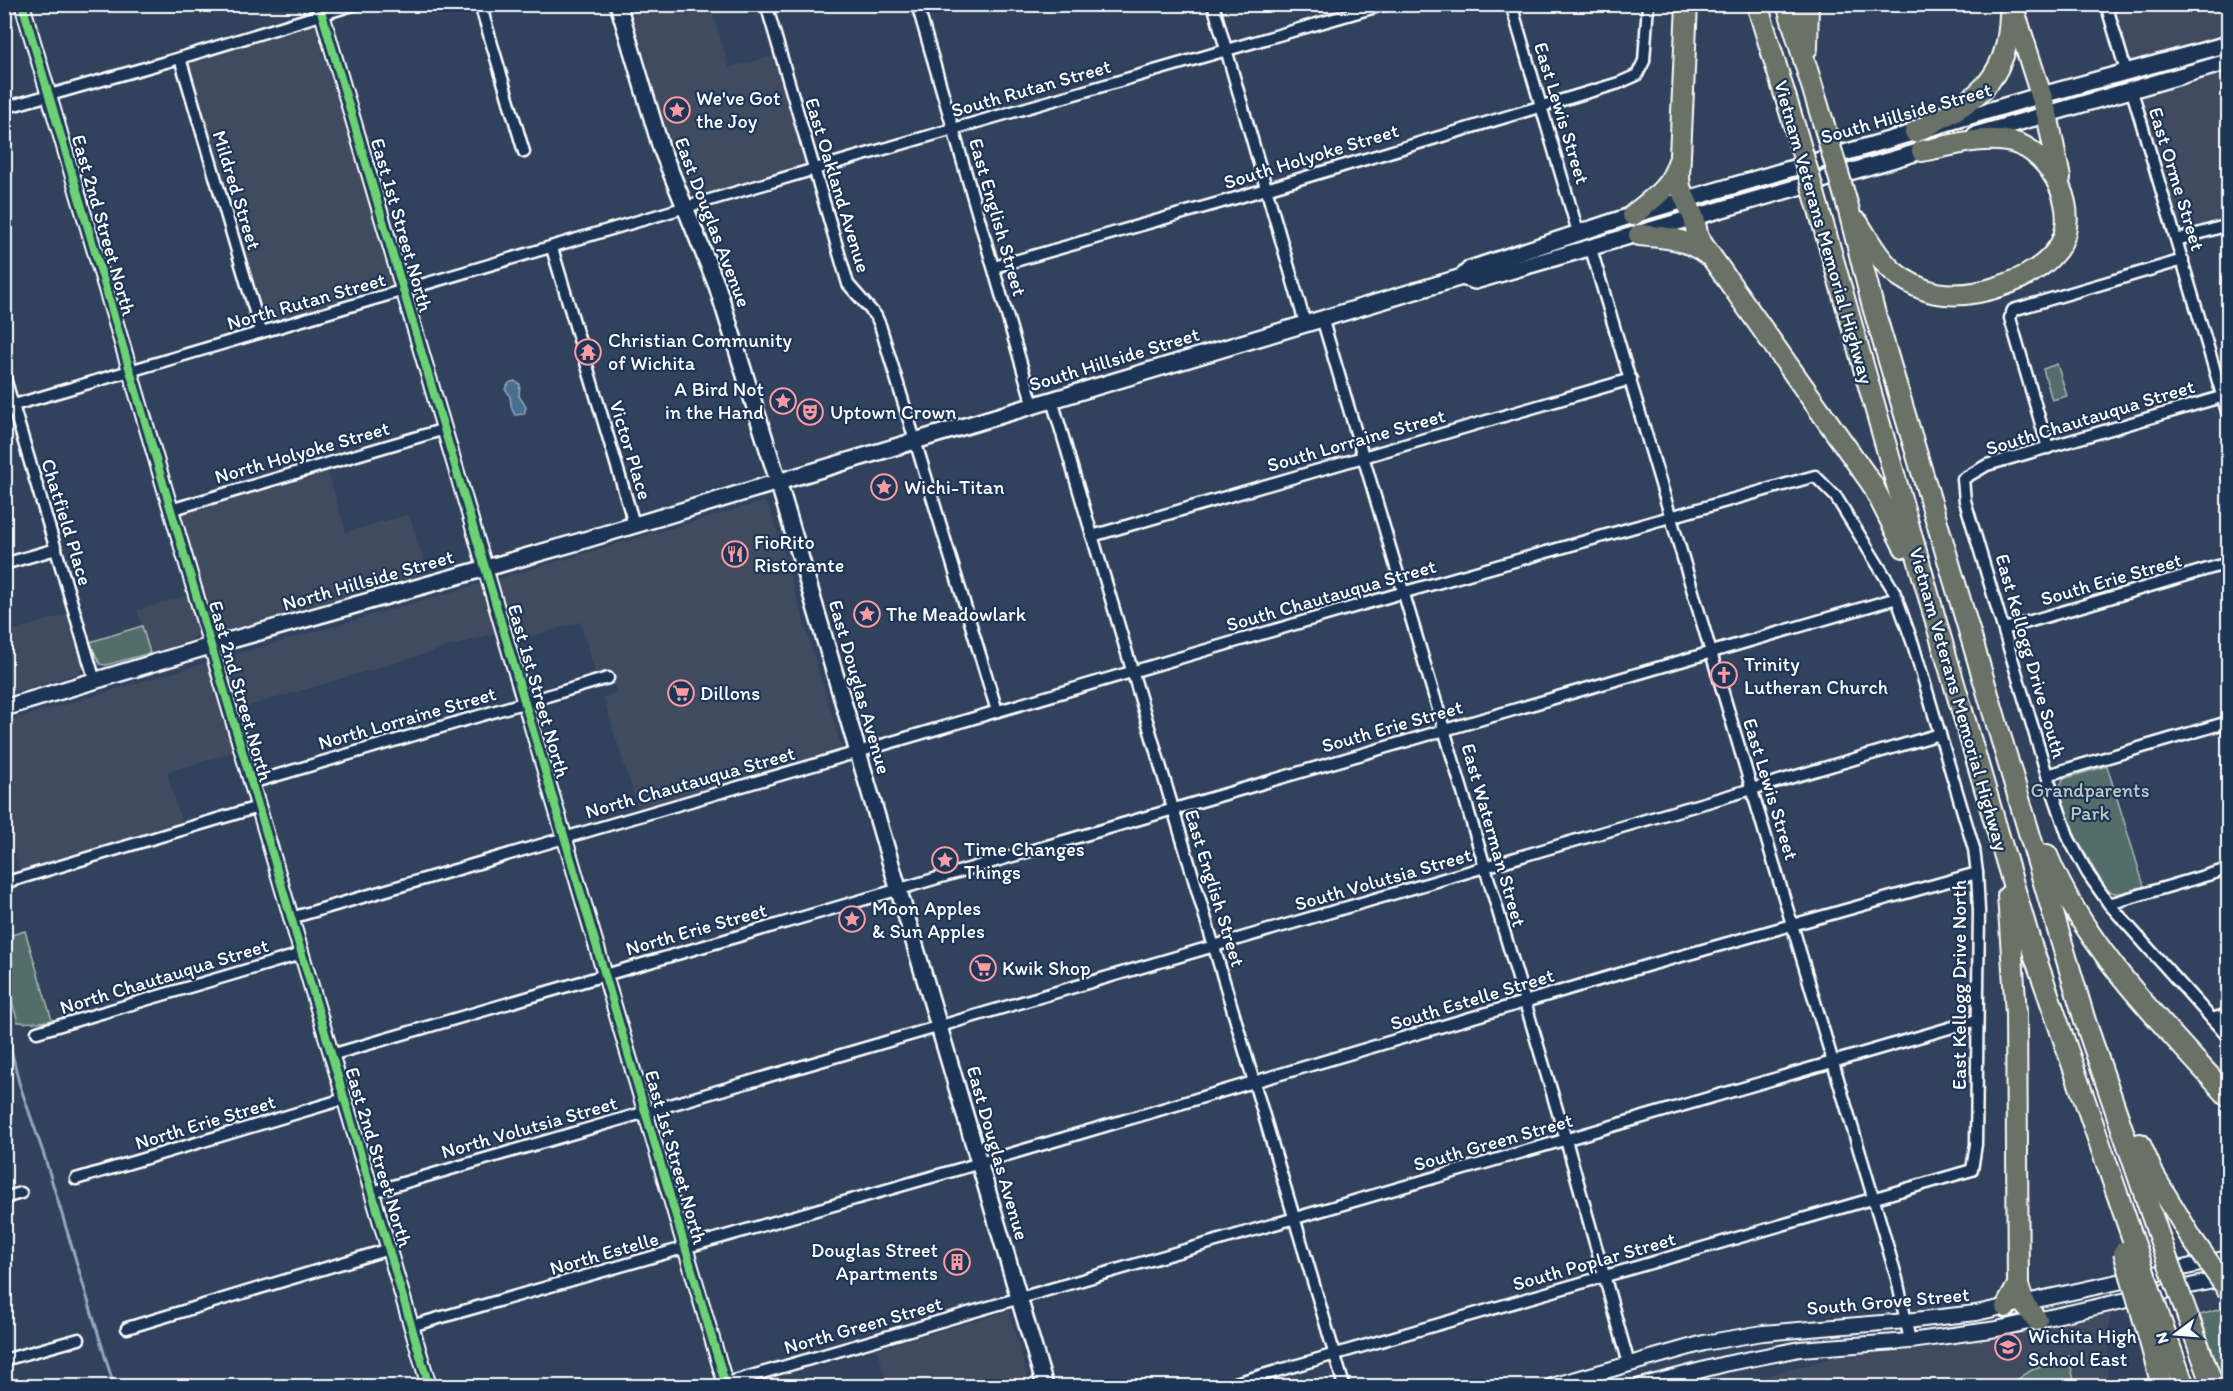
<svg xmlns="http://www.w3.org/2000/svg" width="2233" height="1391" font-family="Itim,sans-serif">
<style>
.built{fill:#3f4b61}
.green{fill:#536e6b;stroke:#a9b6b5;stroke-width:1.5}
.water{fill:#486e90;stroke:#91a8bc;stroke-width:1.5}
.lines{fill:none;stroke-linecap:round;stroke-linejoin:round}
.stream{stroke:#91a8bc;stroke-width:3}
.minor-casing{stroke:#fff;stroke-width:15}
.tertiary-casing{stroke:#fff;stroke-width:18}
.secondary-casing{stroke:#fff;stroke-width:20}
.motorway-casing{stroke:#fff;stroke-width:24}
.minor{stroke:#1d3557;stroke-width:10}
.tertiary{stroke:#1d3557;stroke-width:14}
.secondary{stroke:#1d3557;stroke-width:15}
.motorway{stroke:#6a7166;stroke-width:20}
.motorway-bridge-casing{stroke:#fff;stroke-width:24;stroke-linecap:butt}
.motorway-bridge{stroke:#6a7166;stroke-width:20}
.cycleway-casing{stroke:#1d3557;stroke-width:11}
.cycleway{stroke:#6cd273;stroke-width:8}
.labels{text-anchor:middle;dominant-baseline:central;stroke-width:4.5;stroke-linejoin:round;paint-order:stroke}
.street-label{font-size:20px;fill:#fff;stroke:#1d3557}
.poi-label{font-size:20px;fill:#fff;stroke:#1d3557;text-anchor:start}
.park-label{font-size:20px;fill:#bac5c4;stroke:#1d3557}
</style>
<rect width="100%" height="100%" fill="#31425d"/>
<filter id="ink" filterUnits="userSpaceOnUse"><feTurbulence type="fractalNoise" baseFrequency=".0167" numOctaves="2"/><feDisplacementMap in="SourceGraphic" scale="12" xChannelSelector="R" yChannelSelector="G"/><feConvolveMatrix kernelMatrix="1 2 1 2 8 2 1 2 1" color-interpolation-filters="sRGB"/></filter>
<g filter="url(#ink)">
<g class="built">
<path d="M630,5H703L705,11L712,9L729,68L773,56L805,164L804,167L702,197L698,196L670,143Z"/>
<path d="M2143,5H2228V37L2143,60L2132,59L2124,47L2114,12Z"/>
<path d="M315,25L321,30L320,43L339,106L345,113L365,176V190L387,268L392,273L395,286L393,289L265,326L262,324L187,64L193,60Z"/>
<path d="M2228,68V217L2187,229L2179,223L2142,105V98L2146,92Z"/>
<path d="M327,470L346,532L409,514L428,573L220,632L215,631L181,517L182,513Z"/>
<path d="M761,502H765L770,509L842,749L839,753L639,812L603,697L616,693L610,671L596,675L580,622L515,641L498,582L501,578L507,576Z"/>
<path d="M476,585H481L484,588L499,632L236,710L222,664L223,660L227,657Z"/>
<path d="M188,595L198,634L191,640L150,653L137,610Z"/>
<path d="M71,613L84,658V665L81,670L77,674L5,694V633Z"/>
<path d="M202,664L207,665L213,674L235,752L167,772L182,823L20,872L5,818V722Z"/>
<path d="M2110,1309L2107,1386H1729L1856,1351L1931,1345L1998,1334Z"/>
<path d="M1009,1311L1030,1386H888L877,1349Z"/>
</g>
<g class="green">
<path d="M2057,364L2067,396L2052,400L2043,369Z"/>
<path d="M142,626L150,653L106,665L100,664L90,642Z"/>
<path d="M2107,766L2144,886C2129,891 2113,900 2103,885L2075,835L2057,793L2063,779Z"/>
<path d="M25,931L52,1020C46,1022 25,1023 18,1022L5,978V937Z"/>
<path d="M2228,1307V1386H2224L2200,1315Z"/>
<path d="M2069,1356L2075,1386H2010C2028,1370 2045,1362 2069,1356Z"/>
</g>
<path class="water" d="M514,381L520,384L519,396L526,407L524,414L515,415C508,407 514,397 505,389L509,383Z"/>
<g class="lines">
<path class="stream" d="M4,1018L19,1083L44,1155L114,1386"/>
<g class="minor-casing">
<g id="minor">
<path d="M480,4L524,152"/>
<path d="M766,4L848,284L876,316L880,325L997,711"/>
<path d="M917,4L1033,405"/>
<path d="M1213,4L1305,323"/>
<path d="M1511,4L1578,232"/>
<path d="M2106,4L2126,71"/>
<path d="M180,58L261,332"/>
<path d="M2132,91L2228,415"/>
<path d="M4,108L180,58L356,4"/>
<path d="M2177,240L2228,225"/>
<path d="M552,248L634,524"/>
<path d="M1591,249L1871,1190L1897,1279L1910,1341"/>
<path d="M994,267L1236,198L1619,83L1637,75L1644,61L1648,4"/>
<path d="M1322,318L1566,1140L1629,1364"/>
<path d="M4,375L95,681"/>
<path d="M2228,395L1987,465L1963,479L1965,501L2047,775L2069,839L2088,874L2109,904L2228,1037"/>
<path d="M1052,400L1344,1386"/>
<path d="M4,408L815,169L1386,4"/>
<path d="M2048,448L2010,318L2013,310L2183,260"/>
<path d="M170,510L445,429"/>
<path d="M1092,536L1631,379"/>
<path d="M4,564L56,549"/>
<path d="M2004,629L2228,563"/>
<path d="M2047,775L2228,722"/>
<path d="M251,783L608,678"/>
<path d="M4,883L258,807"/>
<path d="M2109,904L2228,869"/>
<path d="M291,918L1391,596L1815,476L1836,497L1894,591L1913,644L1974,849L1977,873L1979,911L1976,1144L1972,1170L1225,1386"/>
<path d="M2212,1019L2228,1014"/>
<path d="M37,1032L301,954"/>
<path d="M331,1055L1897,598"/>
<path d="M76,1179L344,1099"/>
<path d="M372,1192L1940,734"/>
<path d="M4,1198L21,1193"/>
<path d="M411,1326L963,1168L1646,966L1977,873"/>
<path d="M127,1328L389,1249"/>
<path d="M4,1360L79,1339"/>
<path d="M717,1386L1977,1020"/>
</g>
</g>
<g class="tertiary-casing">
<g id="tertiary">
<path d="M22,4L429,1386"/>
<path d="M319,4L726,1386"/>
<path d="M1552,1386L1704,1343L1763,1333L1906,1321L1976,1313L2228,1258"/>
<path d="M1640,1386L1725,1364L1800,1349L1910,1341L1997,1329L2226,1278"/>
</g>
</g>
<g class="secondary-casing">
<g id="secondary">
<path d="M618,4L661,148L717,286L778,481L1045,1386"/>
<path d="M1975,135L2228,62"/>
<path d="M1462,277L1475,281L1932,148"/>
<path d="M4,708L210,646L578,542L1462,277L1470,269L1633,215L2042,95L2228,44"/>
</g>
</g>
<g class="motorway-casing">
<g id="motorway">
<path d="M1687,4L1679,177L1680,187L1694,218L1698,238L1872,484L1904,547"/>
<path d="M1757,4L1795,128"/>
<path d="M1787,4L1823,122"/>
<path d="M2012,4L2047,114L2060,178"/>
<path d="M1807,48L1808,4"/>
<path d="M1915,132C1971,103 2009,84 2010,13"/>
<path d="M1848,207L1873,307L2085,1021L2162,1245"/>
<path d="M1633,215C1653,198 1670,189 1678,163"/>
<path d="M1821,217L1938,629L2031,945L2137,1251"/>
<path d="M1858,223C1871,244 1884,269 1907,281C1915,286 1927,291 1936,293C1974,300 2033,281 2056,251C2084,216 2053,152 2012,142C1983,135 1950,146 1922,151"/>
<path d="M1639,235C1665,237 1686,238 1708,255"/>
<path d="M2047,855C2086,949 2161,1022 2228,1096"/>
<path d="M2008,896L2016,1014L2018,1285L2024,1304L2037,1320"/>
<path d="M2140,1144L2154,1176L2192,1239"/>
<path d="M2006,1307L2018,1285"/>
<path d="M2188,1317L2213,1386"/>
<path d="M2162,1325L2184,1386"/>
<path d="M2148,1334L2162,1386"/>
</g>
</g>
<use href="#minor" class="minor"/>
<use href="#tertiary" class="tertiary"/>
<use href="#secondary" class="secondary"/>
<use href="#motorway" class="motorway"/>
<g class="motorway-bridge-casing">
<g id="motorway-bridge">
<path d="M1823,122L1848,207"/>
<path d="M1795,128L1821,217"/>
<path d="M2192,1239L2228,1290"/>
<path d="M2162,1245L2188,1317"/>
<path d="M2137,1251L2162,1325"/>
<path d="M2124,1252L2148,1334"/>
</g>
</g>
<use href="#motorway-bridge" class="motorway-bridge"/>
<g class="cycleway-casing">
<g id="cycleway">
<path d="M22,4L429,1386"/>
<path d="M319,4L726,1386"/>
</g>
</g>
<use href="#cycleway" class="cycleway"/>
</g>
</g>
<defs>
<g id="sight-ring" transform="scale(1.35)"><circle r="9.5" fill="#1d3557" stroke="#ff9aa2" stroke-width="1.5"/><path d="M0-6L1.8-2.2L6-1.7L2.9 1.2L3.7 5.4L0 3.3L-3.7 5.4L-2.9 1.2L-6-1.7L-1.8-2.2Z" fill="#ff9aa2"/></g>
<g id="temple-ring" transform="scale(1.35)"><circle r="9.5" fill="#1d3557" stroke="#ff9aa2" stroke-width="1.5"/><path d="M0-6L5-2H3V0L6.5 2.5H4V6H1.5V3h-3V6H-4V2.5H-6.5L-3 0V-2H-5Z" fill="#ff9aa2"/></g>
<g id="theatre-ring" transform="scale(1.35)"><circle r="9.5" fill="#1d3557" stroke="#ff9aa2" stroke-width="1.5"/><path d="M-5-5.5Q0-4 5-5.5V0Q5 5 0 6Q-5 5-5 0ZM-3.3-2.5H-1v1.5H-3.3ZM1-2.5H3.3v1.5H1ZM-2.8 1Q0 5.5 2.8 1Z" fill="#ff9aa2"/></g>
<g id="restaurant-ring" transform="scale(1.35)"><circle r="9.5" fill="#1d3557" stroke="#ff9aa2" stroke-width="1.5"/><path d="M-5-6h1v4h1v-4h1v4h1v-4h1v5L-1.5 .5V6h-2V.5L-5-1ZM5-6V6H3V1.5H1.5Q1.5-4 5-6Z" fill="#ff9aa2"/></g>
<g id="church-ring" transform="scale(1.35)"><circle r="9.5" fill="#1d3557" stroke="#ff9aa2" stroke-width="1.5"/><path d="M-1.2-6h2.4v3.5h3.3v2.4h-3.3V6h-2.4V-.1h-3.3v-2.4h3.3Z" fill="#ff9aa2"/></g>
<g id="supermarket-ring" transform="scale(1.35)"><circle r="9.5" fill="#1d3557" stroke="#ff9aa2" stroke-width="1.5"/><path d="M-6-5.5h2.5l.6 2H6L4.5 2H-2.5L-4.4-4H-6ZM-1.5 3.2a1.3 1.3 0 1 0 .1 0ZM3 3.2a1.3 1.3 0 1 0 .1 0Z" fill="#ff9aa2"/></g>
<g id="building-ring" transform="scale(1.35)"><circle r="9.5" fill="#1d3557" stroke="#ff9aa2" stroke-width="1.5"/><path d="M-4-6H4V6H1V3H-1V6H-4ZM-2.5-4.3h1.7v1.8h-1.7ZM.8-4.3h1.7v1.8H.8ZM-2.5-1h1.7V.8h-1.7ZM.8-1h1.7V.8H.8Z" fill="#ff9aa2"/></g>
<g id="school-ring" transform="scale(1.35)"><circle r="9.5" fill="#1d3557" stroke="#ff9aa2" stroke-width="1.5"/><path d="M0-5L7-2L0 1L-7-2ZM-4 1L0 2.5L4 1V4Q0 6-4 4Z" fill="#ff9aa2"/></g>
</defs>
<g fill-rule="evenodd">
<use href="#sight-ring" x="677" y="110"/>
<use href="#temple-ring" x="588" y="352"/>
<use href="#sight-ring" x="783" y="401"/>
<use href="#theatre-ring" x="810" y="412"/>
<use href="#sight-ring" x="884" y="487"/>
<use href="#restaurant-ring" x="735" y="554"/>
<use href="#sight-ring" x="867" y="614"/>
<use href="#church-ring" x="1724" y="675"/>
<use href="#supermarket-ring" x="681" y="693"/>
<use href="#sight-ring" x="945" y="860"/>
<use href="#sight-ring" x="852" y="919"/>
<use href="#supermarket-ring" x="983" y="968"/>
<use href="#building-ring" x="957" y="1262"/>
<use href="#school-ring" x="2008" y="1347"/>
</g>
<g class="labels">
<g class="street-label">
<text transform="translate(1031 88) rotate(-16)">South Rutan Street</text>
<text transform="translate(1562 113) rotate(73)">East Lewis Street</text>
<text transform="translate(1906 113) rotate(-16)">South Hillside Street</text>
<text transform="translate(1311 156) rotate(-17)">South Holyoke Street</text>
<text transform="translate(2177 179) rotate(73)">East Orme Street</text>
<text transform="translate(838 185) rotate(73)">East Oakland Avenue</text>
<text transform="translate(237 190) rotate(73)">Mildred Street</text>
<text transform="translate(998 217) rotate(74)">East English Street</text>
<text transform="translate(713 222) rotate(69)">East Douglas Avenue</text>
<text transform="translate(104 225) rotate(74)">East 2nd Street North</text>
<text transform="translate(402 225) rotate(74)">East 1st Street North</text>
<text transform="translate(1824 232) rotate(74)">Vietnam Veterans Memorial Highway</text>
<text transform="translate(306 301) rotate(-16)">North Rutan Street</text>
<text transform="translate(1114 359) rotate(-17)">South Hillside Street</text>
<text transform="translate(2090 417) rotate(-17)">South Chautauqua Street</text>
<text transform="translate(1356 440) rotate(-16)">South Lorraine Street</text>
<text transform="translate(631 450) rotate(73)">Victor Place</text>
<text transform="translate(302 452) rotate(-16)">North Holyoke Street</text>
<text transform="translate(67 522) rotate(73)">Chatfield Place</text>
<text transform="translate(2111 579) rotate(-16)">South Erie Street</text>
<text transform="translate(368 580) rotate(-16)">North Hillside Street</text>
<text transform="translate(1331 595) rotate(-16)">South Chautauqua Street</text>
<text transform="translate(2031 656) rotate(74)">East Kellogg Drive South</text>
<text transform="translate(860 687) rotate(74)">East Douglas Avenue</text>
<text transform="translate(241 691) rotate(74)">East 2nd Street North</text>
<text transform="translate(539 691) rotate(74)">East 1st Street North</text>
<text transform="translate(1959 699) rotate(74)">Vietnam Veterans Memorial Highway</text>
<text transform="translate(407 718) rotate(-16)">North Lorraine Street</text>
<text transform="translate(1392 726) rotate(-16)">South Erie Street</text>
<text transform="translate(690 782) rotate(-16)">North Chautauqua Street</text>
<text transform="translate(1771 789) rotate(73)">East Lewis Street</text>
<text transform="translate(1494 835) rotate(74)">East Waterman Street</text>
<text transform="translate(1383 879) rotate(-16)">South Volutsia Street</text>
<text transform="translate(1215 888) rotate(73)">East English Street</text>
<text transform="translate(696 929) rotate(-16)">North Erie Street</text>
<text transform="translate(164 976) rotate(-17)">North Chautauqua Street</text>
<text transform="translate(1959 985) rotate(-90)">East Kellogg Drive North</text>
<text transform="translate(1472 999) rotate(-17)">South Estelle Street</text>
<text transform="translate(205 1122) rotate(-17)">North Erie Street</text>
<text transform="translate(529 1127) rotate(-16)">North Volutsia Street</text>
<text transform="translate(1493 1142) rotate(-16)">South Green Street</text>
<text transform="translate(998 1153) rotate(74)">East Douglas Avenue</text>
<text transform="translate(379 1157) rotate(73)">East 2nd Street North</text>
<text transform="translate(676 1157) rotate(74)">East 1st Street North</text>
<text transform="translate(604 1253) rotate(-16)">North Estelle</text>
<text transform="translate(1594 1261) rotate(-16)">South Poplar Street</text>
<text transform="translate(1888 1301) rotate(-5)">South Grove Street</text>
<text transform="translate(863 1325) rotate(-16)">North Green Street</text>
</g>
<g class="poi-label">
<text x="696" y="98">We've Got<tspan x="696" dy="23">the Joy</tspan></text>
<text x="608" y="340">Christian Community<tspan x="608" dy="23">of Wichita</tspan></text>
<text x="764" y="389" text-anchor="end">A Bird Not<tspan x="764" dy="23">in the Hand</tspan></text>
<text x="830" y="412">Uptown Crown</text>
<text x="904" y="487">Wichi-Titan</text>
<text x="754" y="542">FioRito<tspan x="754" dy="23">Ristorante</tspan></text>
<text x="886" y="614">The Meadowlark</text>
<text x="1744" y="664">Trinity<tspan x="1744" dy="23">Lutheran Church</tspan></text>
<text x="700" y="693">Dillons</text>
<text x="964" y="849">Time Changes<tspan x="964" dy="23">Things</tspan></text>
<text x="872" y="908">Moon Apples<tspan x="872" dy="23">&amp; Sun Apples</tspan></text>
<text x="1002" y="968">Kwik Shop</text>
<text x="938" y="1250" text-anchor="end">Douglas Street<tspan x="938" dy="23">Apartments</tspan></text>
<text x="2028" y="1336">Wichita High<tspan x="2028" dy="23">School East</tspan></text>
</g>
<g class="park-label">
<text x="2090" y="790">Grandparents<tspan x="2090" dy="23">Park</tspan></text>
</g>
</g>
<rect width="2233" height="1391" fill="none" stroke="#1d3557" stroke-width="24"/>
<rect x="12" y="12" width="2209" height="1367" fill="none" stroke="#fff" stroke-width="2" filter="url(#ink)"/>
<g transform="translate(2176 1334) rotate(254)" stroke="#1d3557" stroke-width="4.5" paint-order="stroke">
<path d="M0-4.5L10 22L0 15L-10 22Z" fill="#ffffff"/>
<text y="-9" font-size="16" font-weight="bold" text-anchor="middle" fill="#ffffff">N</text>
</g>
</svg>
